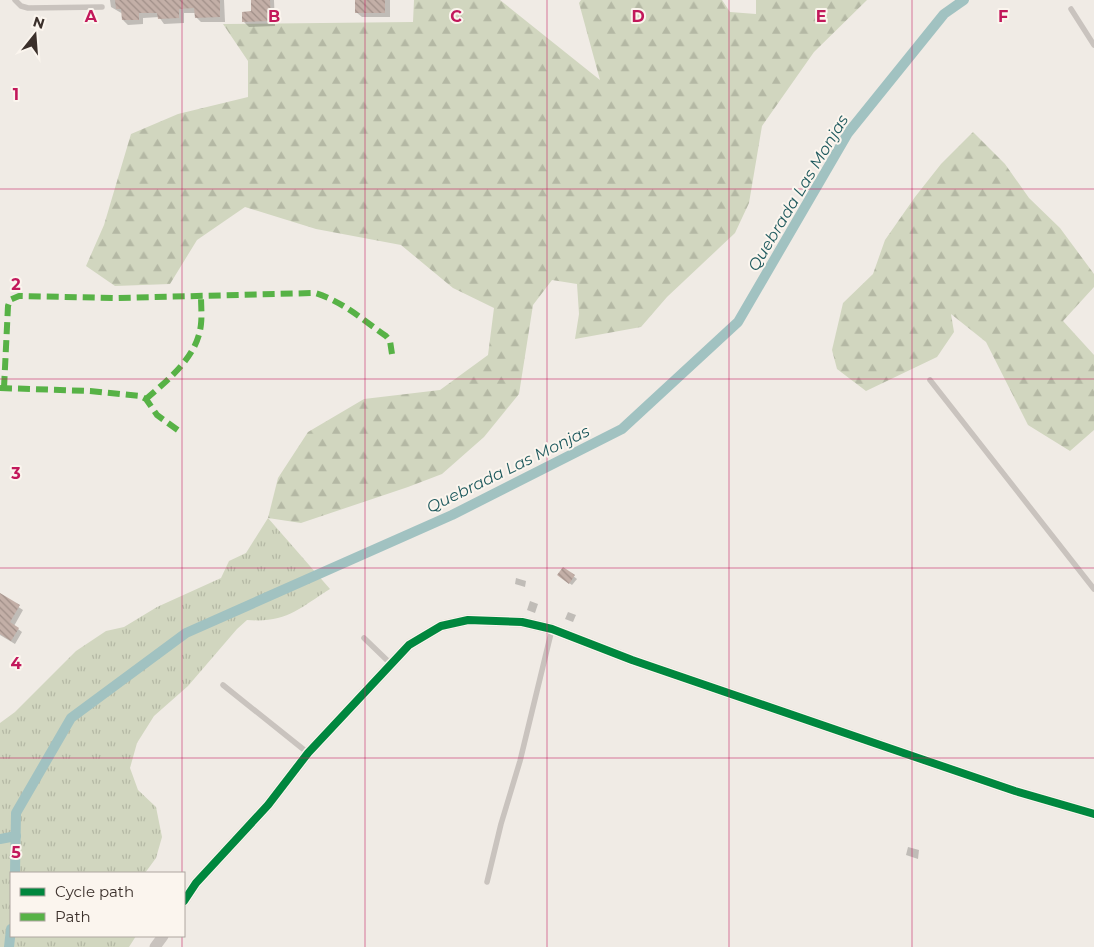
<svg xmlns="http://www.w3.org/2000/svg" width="1094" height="947" font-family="Montserrat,sans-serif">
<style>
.grass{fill:url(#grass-tufts)}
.forest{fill:url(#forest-firs)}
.shadow{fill:#0003}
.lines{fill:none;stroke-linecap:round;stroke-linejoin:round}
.canal{stroke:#a1c2c1;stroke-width:10}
.building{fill:url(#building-back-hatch)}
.lane{stroke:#c9c3be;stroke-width:5.5}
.street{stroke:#c9c3be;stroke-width:11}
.quiet{stroke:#57b246;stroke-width:6;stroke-dasharray:12 6;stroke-linecap:butt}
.cycleway-casing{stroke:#fbf5ee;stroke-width:11}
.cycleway{stroke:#00873e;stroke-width:8}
.grid{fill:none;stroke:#c2185b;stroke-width:1;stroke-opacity:0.55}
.labels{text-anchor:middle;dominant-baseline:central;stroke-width:4;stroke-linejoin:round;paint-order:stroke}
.water-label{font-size:16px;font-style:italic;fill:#1f5a5e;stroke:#fbf5ee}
.grid-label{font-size:16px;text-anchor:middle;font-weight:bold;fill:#c2185b;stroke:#fbf5ee;stroke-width:4;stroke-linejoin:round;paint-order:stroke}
</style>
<defs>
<pattern id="grass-tufts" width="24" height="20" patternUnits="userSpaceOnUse" patternTransform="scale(1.25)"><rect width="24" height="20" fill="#d1d6bf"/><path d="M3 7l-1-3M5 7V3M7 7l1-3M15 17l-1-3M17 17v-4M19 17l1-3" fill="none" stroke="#b4b8a4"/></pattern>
<pattern id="forest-firs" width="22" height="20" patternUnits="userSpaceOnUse" patternTransform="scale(1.25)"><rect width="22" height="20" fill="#d1d6bf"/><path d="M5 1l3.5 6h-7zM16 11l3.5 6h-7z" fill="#b4b8a4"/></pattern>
<pattern id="building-back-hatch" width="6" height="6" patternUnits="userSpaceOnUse" patternTransform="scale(1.25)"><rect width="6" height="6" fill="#c3afa7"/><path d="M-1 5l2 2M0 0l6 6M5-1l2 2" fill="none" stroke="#a08f88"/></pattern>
</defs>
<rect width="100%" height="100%" fill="#f0ebe5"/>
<path class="grass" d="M268,518L330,589C298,609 287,623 247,620L237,629L188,686L154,716L137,743L130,768L138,790L156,807L162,837L156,858L145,873H11V936H136L129,947H0V723L15,712L76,651L106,631L124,627L157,607L221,578L229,561L246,553Z"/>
<g class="forest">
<path d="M414,0H500L600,80L579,3L581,0H722L730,12L756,14V0H867L814,52L762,126L749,203L735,233L667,297L641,327L575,339L579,314L577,284L552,280L533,305L519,394L484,437L442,474L408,487L301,523L268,518L278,478L308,432L364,399L440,390L488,355L494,308L453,288L401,245L316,229L245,207L197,240L170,284L115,286L86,266L104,225L131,134L178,114L248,97V61L223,24L413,22Z"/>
<path d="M973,132L1005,164L1029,198L1060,228L1094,274V287L1063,321L1094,355V430L1070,451L1028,425L986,342L951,314L954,332L937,357L866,391L837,369L832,350L843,303L873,274L885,240L915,197L941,164Z"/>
</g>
<g class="shadow">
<path d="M110,0H224L225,22H201L196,17V13H184V23L164,24L159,17L143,18V24L128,25L123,20V14L111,7Z"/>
<path d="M252,0H274L275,26L249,27L244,22L253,13Z"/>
<path d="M356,0H390V17H362L356,12Z"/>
<path d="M563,568L577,579L572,585L561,577Z"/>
<path d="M516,578L526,581L525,587L515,584Z"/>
<path d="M0,595L23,610L14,626L22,632L15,644L0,635Z"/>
<path d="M530,601L538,604L535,613L527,610Z"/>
<path d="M568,612L576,615L573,622L565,619Z"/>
<path d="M908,847L919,850L918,859L906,855Z"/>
</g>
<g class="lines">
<g class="canal">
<path d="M0,839L16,836"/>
<path d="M15,873L16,813L71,718L186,633L452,515L622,429L738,322L848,133L944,14L964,0"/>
<path d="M9,947L11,929"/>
</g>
</g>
<g class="building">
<path d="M115,0H220V17L195,18L194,8L179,9V18L158,19L157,13H139V20H122L121,9H116Z"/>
<path d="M251,0H270L271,21L242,22V12L251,11Z"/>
<rect x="355" y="0" width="30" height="13"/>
<path d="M563,567L575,575L569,584L557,575Z"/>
<path d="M0,593L20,605L10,622L19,628L11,641L0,634Z"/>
</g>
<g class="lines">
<g class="lane">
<path d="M15,0L21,6L28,8L102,7"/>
<path d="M1071,9L1094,45"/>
<path d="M930,380L1094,589"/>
<path d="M364,638L391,664"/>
<path d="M223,685L308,753"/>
<path d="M487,882L501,824L520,761L552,629"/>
</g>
<g class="street">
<path d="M184,901L196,883L268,805L308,753L409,645L441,626L468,620L522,622L552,629L632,660L924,760L1015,791L1094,814"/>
<path d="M155,947L163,936"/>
</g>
<g class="quiet">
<path d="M0,388L90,391L140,396L146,399L157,415L179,431"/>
<path d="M4,388L8,306L10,300L19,296L117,298L315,293C342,301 363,320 386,336L390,341L392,354"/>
<path d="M146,399C169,379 198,356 201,324C202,315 201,305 201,296"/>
</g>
<g class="cycleway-casing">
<path id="cycleway" d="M184,901L196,883L268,805L308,753L409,645L441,626L468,620L522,622L552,629L632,660L924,760L1015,791L1094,814"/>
</g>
<use href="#cycleway" class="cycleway"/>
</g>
<path class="grid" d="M182,0V873M365,0V947M547,0V947M729,0V947M912,0V947M0,189H1094M0,379H1094M0,568H1094M0,758H1094M182,936V947"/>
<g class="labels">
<g class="water-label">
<text transform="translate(798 193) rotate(-59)">Quebrada Las Monjas</text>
<text transform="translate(508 469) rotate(-26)">Quebrada Las Monjas</text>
</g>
</g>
<g class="grid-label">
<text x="91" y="22">A</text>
<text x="274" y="22">B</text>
<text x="456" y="22">C</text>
<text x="638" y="22">D</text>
<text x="821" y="22">E</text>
<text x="1003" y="22">F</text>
<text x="16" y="100">1</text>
<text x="16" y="290">2</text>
<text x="16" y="479">3</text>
<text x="16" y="669">4</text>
<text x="16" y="858">5</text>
</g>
<rect x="10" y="872" width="175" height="65" fill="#fbf5ee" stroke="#aea6a0"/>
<rect x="20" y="888" width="25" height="8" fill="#00873e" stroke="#aea6a0"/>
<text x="55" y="897" font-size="15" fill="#3b302b">Cycle path</text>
<rect x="20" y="913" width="25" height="8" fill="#57b246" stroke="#aea6a0"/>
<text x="55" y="922" font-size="15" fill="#3b302b">Path</text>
<g transform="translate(35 35) rotate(17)" stroke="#fbf5ee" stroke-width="4" paint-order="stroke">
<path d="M0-4L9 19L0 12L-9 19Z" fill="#3b302b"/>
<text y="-8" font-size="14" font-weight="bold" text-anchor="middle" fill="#3b302b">N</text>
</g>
</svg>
